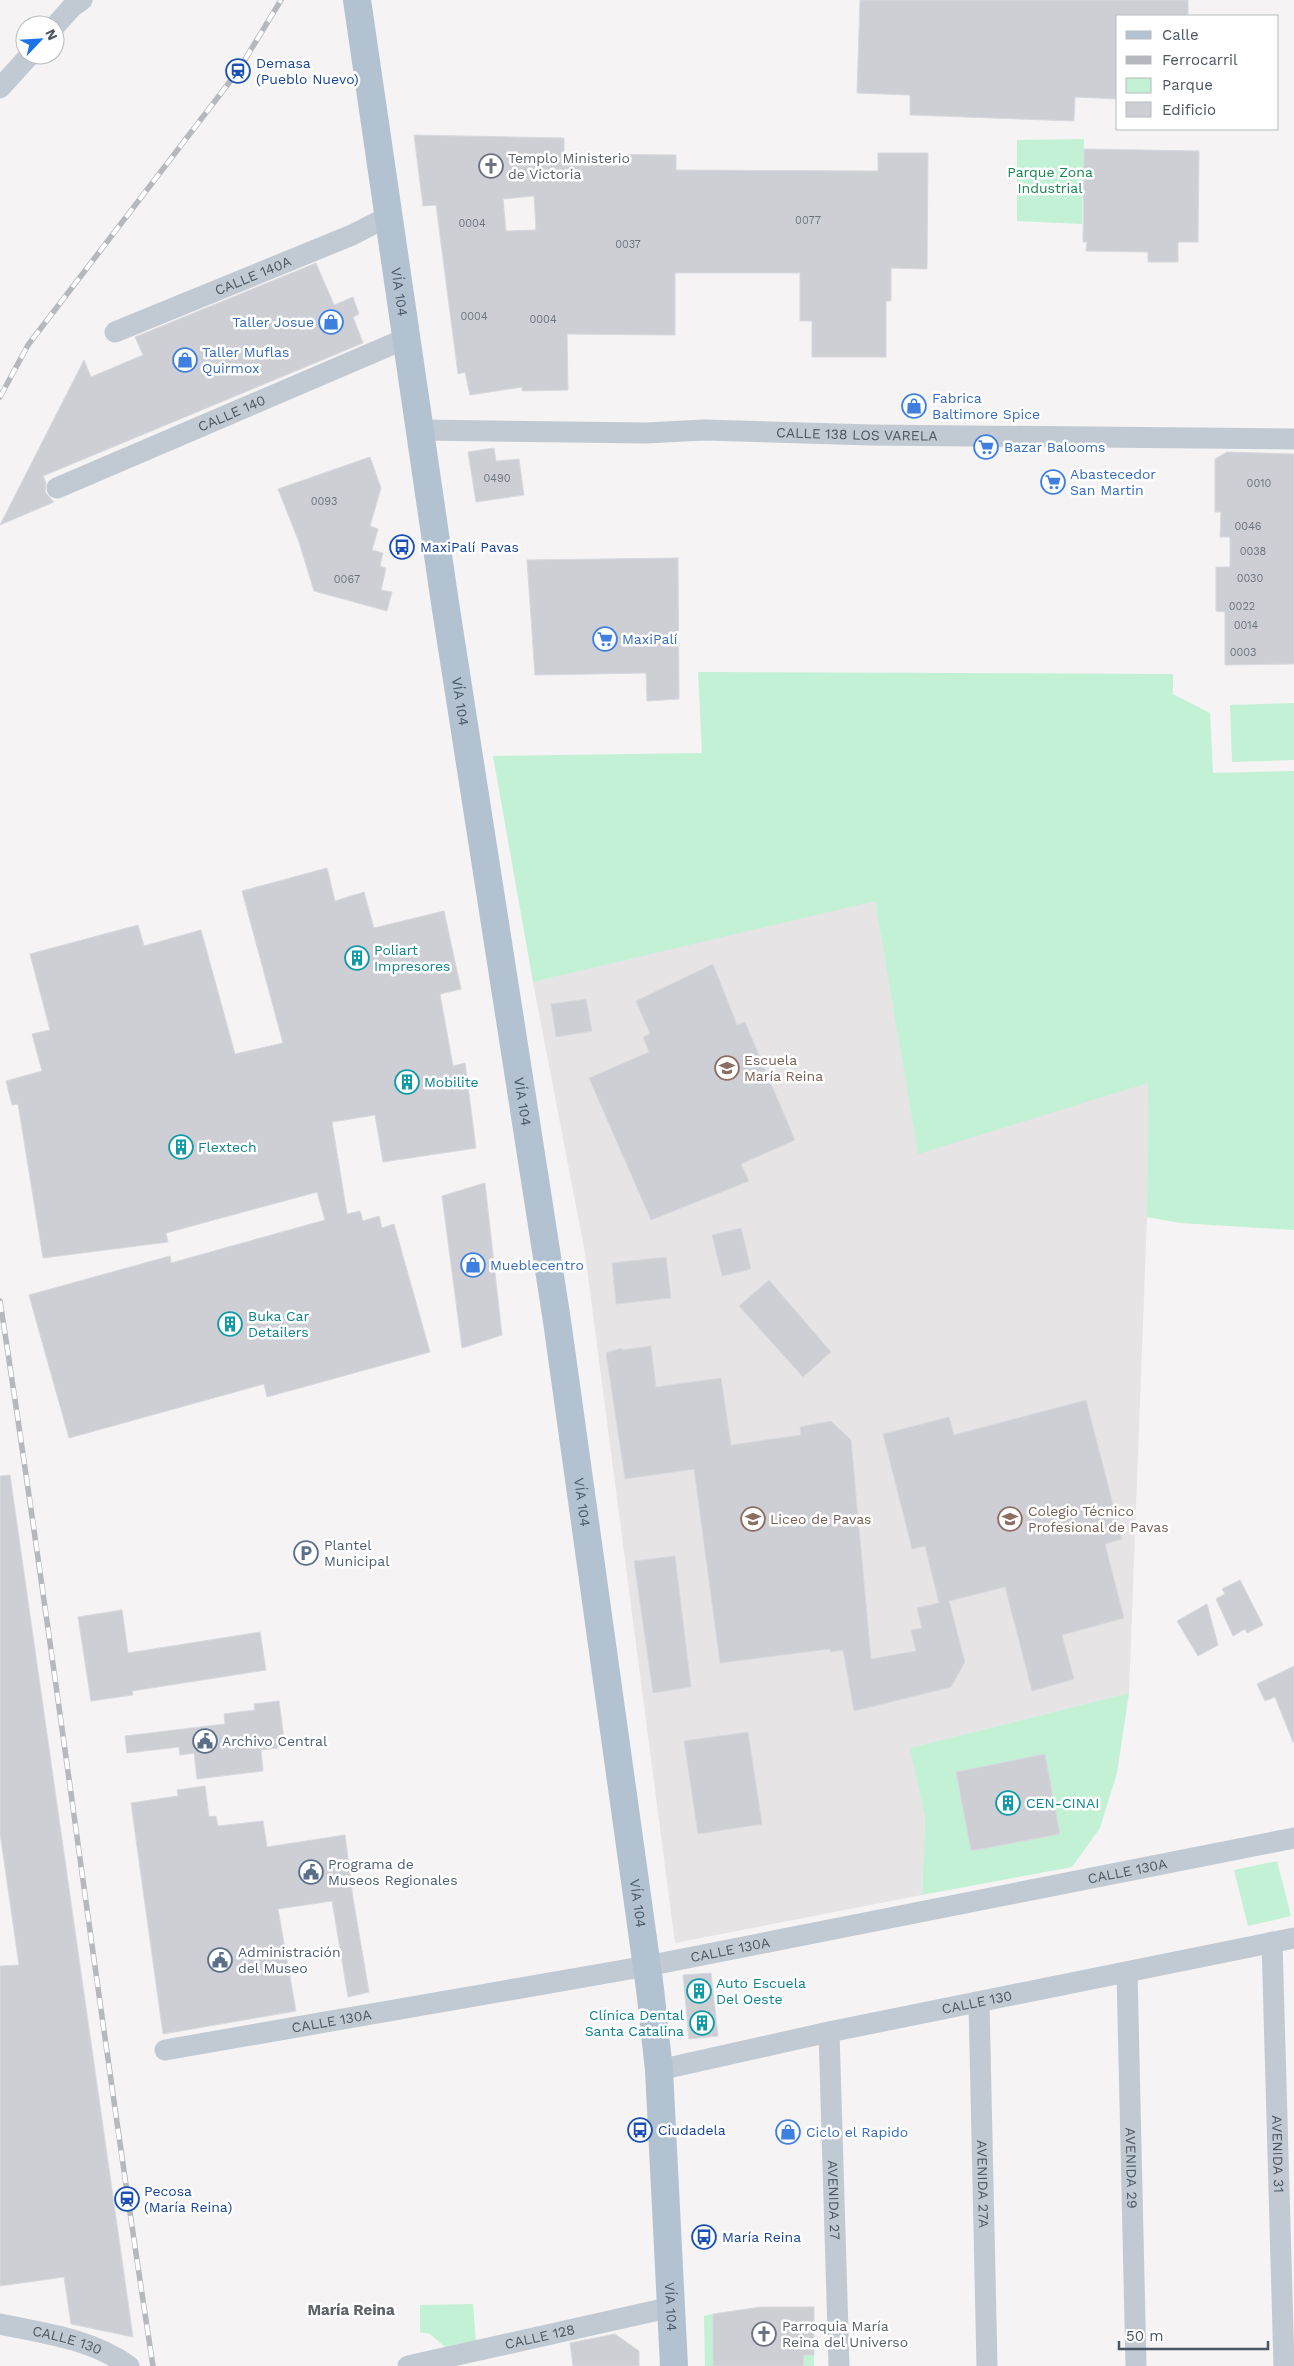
<svg xmlns="http://www.w3.org/2000/svg" width="1294" height="2366" font-family="'Work Sans',sans-serif">
<style>
.education{fill:#e6e4e5}
.green{fill:#c3f1d5;fill-rule:evenodd}
.building{fill:#cdcfd5;stroke:#d7d9de;fill-rule:evenodd}
.lines{fill:none;stroke-linecap:round;stroke-linejoin:round}
.minor{stroke:#c1cad2;stroke-width:21}
.major{stroke:#b3c2d1;stroke-width:28}
.rail-casing{stroke:#b5b8bd;stroke-width:5.5}
.rail{stroke:#fff;stroke-width:4;stroke-dasharray:11;stroke-linecap:butt}
.labels{text-anchor:middle;dominant-baseline:central;stroke-width:5;stroke-linejoin:round;paint-order:stroke}
.number-label{font-size:11px;fill:#6b747e}
.transit-label{font-size:14px;fill:#164399;stroke:#fff;text-anchor:start}
.worship-label{font-size:14px;fill:#5b616d;stroke:#fff;text-anchor:start}
.park-label{font-size:14px;fill:#17864f;stroke:#fff}
.street-label{font-size:14px;fill:#4a5661;stroke:#fff}
.shop-label{font-size:14px;fill:#366cbe;stroke:#fff;text-anchor:start}
.culture-label{font-size:14px;fill:#0d838f;stroke:#fff;text-anchor:start}
.education-label{font-size:14px;fill:#785e54;stroke:#fff;text-anchor:start}
.service-label{font-size:14px;fill:#4e5e75;stroke:#fff;text-anchor:start}
.neighbourhood-label{font-size:15px;font-weight:bold;fill:#5f6368;stroke:#fff}
</style>
<rect width="100%" height="100%" fill="#f5f3f3"/>
<path class="education" d="M875,900L918,1153L1148,1082L1147,1217L1129,1693L911,1748L925,1818L922,1895L675,1943L585,1253L533,982Z"/>
<g class="green">
<path d="M1084,139L1082,224L1017,221V140Z"/>
<path d="M698,672L1173,674V694L1210,713L1213,773L1294,771V1230L1180,1223L1147,1217L1148,1083L918,1154L875,901L533,982L493,756L702,753Z"/>
<path d="M1294,703V760L1232,762L1230,705Z"/>
<path d="M1129,1693L1117,1773L1100,1828L1072,1867L922,1895L925,1818L910,1748ZM1044,1755L1060,1834L971,1851L956,1772Z"/>
<path d="M1277,1861L1291,1916L1248,1926L1234,1870Z"/>
<path d="M473,2304L476,2341L445,2347L430,2334L420,2332V2305Z"/>
<path d="M713,2314V2366H705L704,2316Z"/>
<path d="M804,2355H814V2366H803Z"/>
</g>
<g class="building">
<path d="M860,0H1188V16H1118V99L1075,97L1074,121L910,115V95L857,93Z"/>
<path d="M414,135L564,138V154L676,155V170L878,171V153H928L927,269L891,268V301H886V357H812V321H800V273H675V335L567,334L568,390L522,391V387L470,395L465,372L458,374L436,205L423,206ZM534,196L536,230L506,231L503,199Z"/>
<path d="M1084,149L1199,151L1198,242H1178V262H1148V252L1086,251L1087,242H1083Z"/>
<path d="M316,263L334,305L353,297L359,314L353,317L363,343L43,476L46,483L45,492L54,502L0,525L84,360L91,377L143,355L135,337Z"/>
<path d="M494,448L496,461L519,459L524,495L476,502L468,452Z"/>
<path d="M1227,452L1294,454V664L1225,665V612L1216,611V567H1230V537H1220L1221,512H1215V459Z"/>
<path d="M370,457L381,488L370,526L378,529L372,550L383,553L380,566L386,568L381,590L392,592L387,611L314,591L299,542L278,489Z"/>
<path d="M678,558L679,699L647,701L646,673L535,675L527,560Z"/>
<path d="M327,868L335,901L364,892L374,928L444,911L461,989L440,994L453,1066L465,1063L476,1148L383,1162L375,1115L332,1122L347,1214L360,1211L363,1221L379,1216L382,1228L394,1224L430,1352L267,1397L264,1384L69,1438L29,1295L170,1256L171,1263L325,1220L317,1192L166,1233L168,1242L43,1258L18,1104L12,1105L6,1081L42,1071L32,1034L50,1030L30,954L138,925L144,946L201,930L235,1054L283,1043L242,891Z"/>
<path d="M713,964L737,1025L745,1022L795,1140L741,1164L749,1181L651,1220L589,1078L649,1052L643,1037L650,1034L636,1001Z"/>
<path d="M586,999L592,1031L556,1037L551,1004Z"/>
<path d="M485,1183L502,1335L462,1348L442,1196Z"/>
<path d="M741,1228L751,1269L722,1276L712,1235Z"/>
<path d="M666,1257L671,1298L616,1304L612,1263Z"/>
<path d="M769,1280L831,1352L803,1377L739,1306Z"/>
<path d="M651,1346L656,1387L721,1378L731,1445L801,1435L800,1427L831,1421L851,1440L871,1659L916,1651L911,1630L922,1628L917,1608L939,1603L925,1546L912,1549L883,1434L949,1417L954,1435L1086,1400L1122,1539L1105,1544L1124,1618L1062,1635L1074,1679L1032,1691L1005,1587L949,1601L965,1662L951,1687L854,1711L843,1650L830,1652V1649L720,1663L694,1469L625,1479L606,1353L622,1348V1350Z"/>
<path d="M10,1475L133,2337L71,2324L64,2277L0,2286V1966L19,1965L0,1833V1476Z"/>
<path d="M675,1556L691,1687L653,1693L634,1561Z"/>
<path d="M1240,1580L1263,1625L1247,1633L1245,1629L1233,1636L1216,1599L1225,1594L1222,1589Z"/>
<path d="M1207,1604L1218,1645L1198,1656L1177,1621Z"/>
<path d="M122,1610L128,1653L260,1632L266,1670L132,1691L133,1695L91,1701L78,1617Z"/>
<path d="M1294,1666V1742H1293L1275,1697L1265,1701L1257,1684Z"/>
<path d="M279,1701L285,1747L261,1750L263,1771L197,1779L194,1753L180,1755L179,1747L127,1753L125,1736L225,1724L224,1714L255,1710L254,1704Z"/>
<path d="M748,1732L762,1824L698,1834L684,1741Z"/>
<path d="M1045,1754L1060,1834L971,1851L956,1772Z"/>
<path d="M205,1786L209,1817L216,1816L218,1826L263,1821L267,1847L345,1835L353,1898L369,1992L348,1997L332,1901L278,1909L296,2011L163,2034L131,1803L178,1796L177,1790Z"/>
<path d="M711,1973L718,2036L689,2039L683,1975Z"/>
<path d="M761,2307H814V2355H804L803,2366H713V2314Z"/>
<path d="M615,2334L639,2351V2366H573L570,2343Z"/>
</g>
<g class="lines">
<g class="minor">
<path d="M55,26L72,7L82,0"/>
<path d="M0,88L30,55"/>
<path id="s1" d="M115,332L352,235L389,216"/>
<path id="s2" d="M421,430L645,433L704,430L871,435L1294,439"/>
<path id="s3" d="M57,488L407,338"/>
<path id="s4" d="M1272,1942L1284,2366"/>
<path id="s5" d="M1127,1972L1136,2366"/>
<path id="s6" d="M979,2002L987,2366"/>
<path id="s7" d="M829,2032L839,2366"/>
<path id="s8" d="M165,2050L647,1966L1294,1838"/>
<path id="s9" d="M659,2070L829,2032L1294,1938"/>
<path id="s10" d="M0,2324C44,2333 91,2339 129,2366"/>
<path id="s11" d="M408,2366L672,2307"/>
</g>
<path class="major" id="s12" d="M357,0L445,603L557,1321L650,1989L659,2070L674,2366"/>
<g class="rail-casing">
<g id="rail">
<path d="M0,397L28,345L238,71L281,0"/>
<path d="M0,1301C55,1655 98,2011 153,2366"/>
</g>
</g>
<use href="#rail" class="rail"/>
</g>
<defs>
<g id="station-ring" transform="scale(1.25)"><circle r="9.5" fill="#fff" stroke="#1a4fb4" stroke-width="1.5"/><path d="M-3-6H3Q5-6 5-4V2Q5 4 3 4L4.5 6H3L1.5 4h-3L-3 6H-4.5L-3 4Q-5 4-5 2V-4Q-5-6-3-6ZM-3.5-4v3h7v-3ZM-3.5 1v1.5H-2V1ZM2 1v1.5H3.5V1Z" fill="#1a4fb4"/></g>
<g id="church-ring" transform="scale(1.25)"><circle r="9.5" fill="#fff" stroke="#6b7280" stroke-width="1.5"/><path d="M-1.2-6h2.4v3.5h3.3v2.4h-3.3V6h-2.4V-.1h-3.3v-2.4h3.3Z" fill="#6b7280"/></g>
<g id="shop-ring" transform="scale(1.25)"><circle r="9.5" fill="#fff" stroke="#3f7fe0" stroke-width="1.5"/><path d="M-5-2.5h2.3a2.7 3.5 0 0 1 5.4 0H5L5.5 6h-11ZM-1.5-2.5h3a1.5 2.3 0 0 0-3 0Z" fill="#3f7fe0"/></g>
<g id="supermarket-ring" transform="scale(1.25)"><circle r="9.5" fill="#fff" stroke="#3f7fe0" stroke-width="1.5"/><path d="M-6-5.5h2.5l.6 2H6L4.5 2H-2.5L-4.4-4H-6ZM-1.5 3.2a1.3 1.3 0 1 0 .1 0ZM3 3.2a1.3 1.3 0 1 0 .1 0Z" fill="#3f7fe0"/></g>
<g id="bus-ring" transform="scale(1.25)"><circle r="9.5" fill="#fff" stroke="#1a4fb4" stroke-width="1.5"/><path d="M-5-6H5V4H4V6H2V4H-2V6H-4V4H-5ZM-3.5-4V0h7V-4ZM-3.5 1.2v1.5H-2V1.2ZM2 1.2v1.5H3.5V1.2Z" fill="#1a4fb4"/></g>
<g id="building-ring" transform="scale(1.25)"><circle r="9.5" fill="#fff" stroke="#0f9aa8" stroke-width="1.5"/><path d="M-4-6H4V6H1V3H-1V6H-4ZM-2.5-4.3h1.7v1.8h-1.7ZM.8-4.3h1.7v1.8H.8ZM-2.5-1h1.7V.8h-1.7ZM.8-1h1.7V.8H.8Z" fill="#0f9aa8"/></g>
<g id="school-ring" transform="scale(1.25)"><circle r="9.5" fill="#fff" stroke="#8d6e63" stroke-width="1.5"/><path d="M0-5L7-2L0 1L-7-2ZM-4 1L0 2.5L4 1V4Q0 6-4 4Z" fill="#8d6e63"/></g>
<g id="parking-ring" transform="scale(1.25)"><circle r="9.5" fill="#fff" stroke="#5c6f8a" stroke-width="1.5"/><path d="M-3.5-5.5H1a3.5 3.5 0 0 1 0 7H-1V5.5H-3.5ZM-1-3.4V-.6H.8a1.4 1.4 0 0 0 0-2.8Z" fill="#5c6f8a"/></g>
<g id="civic-ring" transform="scale(1.25)"><circle r="9.5" fill="#fff" stroke="#5c6f8a" stroke-width="1.5"/><path d="M-.6-6.5H3V-4.5H.6V-3L4-1V1h2V6H-6V1h2V-1L-.6-3ZM-1.2 2.5V6h2.4V2.5Z" fill="#5c6f8a"/></g>
</defs>
<g fill-rule="evenodd">
<use href="#station-ring" x="238" y="71"/>
<use href="#church-ring" x="491" y="166"/>
<use href="#shop-ring" x="331" y="322"/>
<use href="#shop-ring" x="185" y="360"/>
<use href="#shop-ring" x="914" y="406"/>
<use href="#supermarket-ring" x="986" y="447"/>
<use href="#supermarket-ring" x="1053" y="482"/>
<use href="#bus-ring" x="402" y="547"/>
<use href="#supermarket-ring" x="605" y="639"/>
<use href="#building-ring" x="357" y="958"/>
<use href="#school-ring" x="727" y="1068"/>
<use href="#building-ring" x="407" y="1082"/>
<use href="#building-ring" x="181" y="1147"/>
<use href="#shop-ring" x="473" y="1265"/>
<use href="#building-ring" x="230" y="1324"/>
<use href="#school-ring" x="753" y="1519"/>
<use href="#school-ring" x="1010" y="1519"/>
<use href="#parking-ring" x="306" y="1553"/>
<use href="#civic-ring" x="205" y="1741"/>
<use href="#building-ring" x="1008" y="1803"/>
<use href="#civic-ring" x="311" y="1872"/>
<use href="#civic-ring" x="220" y="1960"/>
<use href="#building-ring" x="699" y="1991"/>
<use href="#building-ring" x="702" y="2023"/>
<use href="#bus-ring" x="640" y="2130"/>
<use href="#shop-ring" x="788" y="2132"/>
<use href="#station-ring" x="127" y="2199"/>
<use href="#bus-ring" x="704" y="2237"/>
<use href="#church-ring" x="764" y="2334"/>
</g>
<g class="labels">
<g class="number-label">
<text x="808" y="220">0077</text>
<text x="472" y="223">0004</text>
<text x="628" y="244">0037</text>
<text x="474" y="316">0004</text>
<text x="543" y="319">0004</text>
<text x="497" y="478">0490</text>
<text x="1259" y="483">0010</text>
<text x="324" y="501">0093</text>
<text x="1248" y="526">0046</text>
<text x="1253" y="551">0038</text>
<text x="1250" y="578">0030</text>
<text x="347" y="579">0067</text>
<text x="1242" y="606">0022</text>
<text x="1246" y="625">0014</text>
<text x="1243" y="652">0003</text>
</g>
<g class="transit-label">
<text x="256" y="63">Demasa<tspan x="256" dy="16">(Pueblo Nuevo)</tspan></text>
<text x="420" y="547">MaxiPalí Pavas</text>
<text x="658" y="2130">Ciudadela</text>
<text x="144" y="2191">Pecosa<tspan x="144" dy="16">(María Reina)</tspan></text>
<text x="722" y="2237">María Reina</text>
</g>
<g class="worship-label">
<text x="508" y="158">Templo Ministerio<tspan x="508" dy="16">de Victoria</tspan></text>
<text x="782" y="2326">Parroquia María<tspan x="782" dy="16">Reina del Universo</tspan></text>
</g>
<g class="park-label">
<text x="1050" y="172">Parque Zona<tspan x="1050" dy="16">Industrial</tspan></text>
</g>
<g class="street-label">
<text stroke="none"><textPath href="#s1" startOffset="149">CALLE 140A</textPath></text>
<text stroke="none"><textPath href="#s12" startOffset="295">VÍA 104</textPath></text>
<text stroke="none"><textPath href="#s3" startOffset="190">CALLE 140</textPath></text>
<text stroke="none"><textPath href="#s2" startOffset="436">CALLE 138 LOS VARELA</textPath></text>
<text stroke="none"><textPath href="#s12" startOffset="709">VÍA 104</textPath></text>
<text stroke="none"><textPath href="#s12" startOffset="1114">VÍA 104</textPath></text>
<text stroke="none"><textPath href="#s12" startOffset="1519">VÍA 104</textPath></text>
<text stroke="none"><textPath href="#s8" startOffset="979">CALLE 130A</textPath></text>
<text stroke="none"><textPath href="#s12" startOffset="1924">VÍA 104</textPath></text>
<text stroke="none"><textPath href="#s8" startOffset="574">CALLE 130A</textPath></text>
<text stroke="none"><textPath href="#s9" startOffset="325">CALLE 130</textPath></text>
<text stroke="none"><textPath href="#s8" startOffset="169">CALLE 130A</textPath></text>
<text stroke="none"><textPath href="#s4" startOffset="212">AVENIDA 31</textPath></text>
<text stroke="none"><textPath href="#s5" startOffset="196">AVENIDA 29</textPath></text>
<text stroke="none"><textPath href="#s6" startOffset="182">AVENIDA 27A</textPath></text>
<text stroke="none"><textPath href="#s7" startOffset="168">AVENIDA 27</textPath></text>
<text stroke="none"><textPath href="#s12" startOffset="2329">VÍA 104</textPath></text>
<text stroke="none"><textPath href="#s11" startOffset="135">CALLE 128</textPath></text>
<text stroke="none"><textPath href="#s10" startOffset="69">CALLE 130</textPath></text>
</g>
<g class="shop-label">
<text x="314" y="322" text-anchor="end">Taller Josue</text>
<text x="202" y="352">Taller Muflas<tspan x="202" dy="16">Quirmox</tspan></text>
<text x="932" y="398">Fabrica<tspan x="932" dy="16">Baltimore Spice</tspan></text>
<text x="1004" y="447">Bazar Balooms</text>
<text x="1070" y="474">Abastecedor<tspan x="1070" dy="16">San Martin</tspan></text>
<text x="622" y="639">MaxiPalí</text>
<text x="490" y="1265">Mueblecentro</text>
<text x="806" y="2132">Ciclo el Rapido</text>
</g>
<g class="culture-label">
<text x="374" y="950">Poliart<tspan x="374" dy="16">Impresores</tspan></text>
<text x="424" y="1082">Mobilite</text>
<text x="198" y="1147">Flextech</text>
<text x="248" y="1316">Buka Car<tspan x="248" dy="16">Detailers</tspan></text>
<text x="1026" y="1803">CEN-CINAI</text>
<text x="716" y="1983">Auto Escuela<tspan x="716" dy="16">Del Oeste</tspan></text>
<text x="684" y="2015" text-anchor="end">Clínica Dental<tspan x="684" dy="16">Santa Catalina</tspan></text>
</g>
<g class="education-label">
<text x="744" y="1060">Escuela<tspan x="744" dy="16">María Reina</tspan></text>
<text x="1028" y="1511">Colegio Técnico<tspan x="1028" dy="16">Profesional de Pavas</tspan></text>
<text x="770" y="1519">Liceo de Pavas</text>
</g>
<g class="service-label">
<text x="324" y="1545">Plantel<tspan x="324" dy="16">Municipal</tspan></text>
<text x="222" y="1741">Archivo Central</text>
<text x="328" y="1864">Programa de<tspan x="328" dy="16">Museos Regionales</tspan></text>
<text x="238" y="1952">Administración<tspan x="238" dy="16">del Museo</tspan></text>
</g>
<g class="neighbourhood-label">
<text x="351" y="2310">María Reina</text>
</g>
</g>
<rect x="1116" y="15" width="162" height="115" fill="#ffffff" stroke="#b7bbc0"/>
<rect x="1126" y="31" width="25" height="8" fill="#b3c2d1" stroke="#b7bbc0"/>
<text x="1162" y="40" font-size="15" fill="#4a5661">Calle</text>
<rect x="1126" y="56" width="25" height="8" fill="#b5b8bd" stroke="#b7bbc0"/>
<text x="1162" y="65" font-size="15" fill="#4a5661">Ferrocarril</text>
<rect x="1126" y="78" width="25" height="15" fill="#c3f1d5" stroke="#b7bbc0"/>
<text x="1162" y="90" font-size="15" fill="#4a5661">Parque</text>
<rect x="1126" y="102" width="25" height="15" fill="#cdcfd5" stroke="#b7bbc0"/>
<text x="1162" y="115" font-size="15" fill="#4a5661">Edificio</text>
<g transform="translate(40 40) rotate(65)"><circle r="24" fill="#ffffff" stroke="#b7bbc0"/>
<path d="M0-4L9 19L0 12L-9 19Z" fill="#1a73e8"/>
<text y="-8" font-size="14" font-weight="bold" text-anchor="middle" fill="#4a5661">N</text>
</g>
<path d="M1119 2341v8h149v-8" fill="none" stroke="#4a5661" stroke-width="2.5"/>
<text x="1126" y="2341" font-size="15" fill="#4a5661" stroke="#ffffff" stroke-width="4" paint-order="stroke">50 m</text>
</svg>
